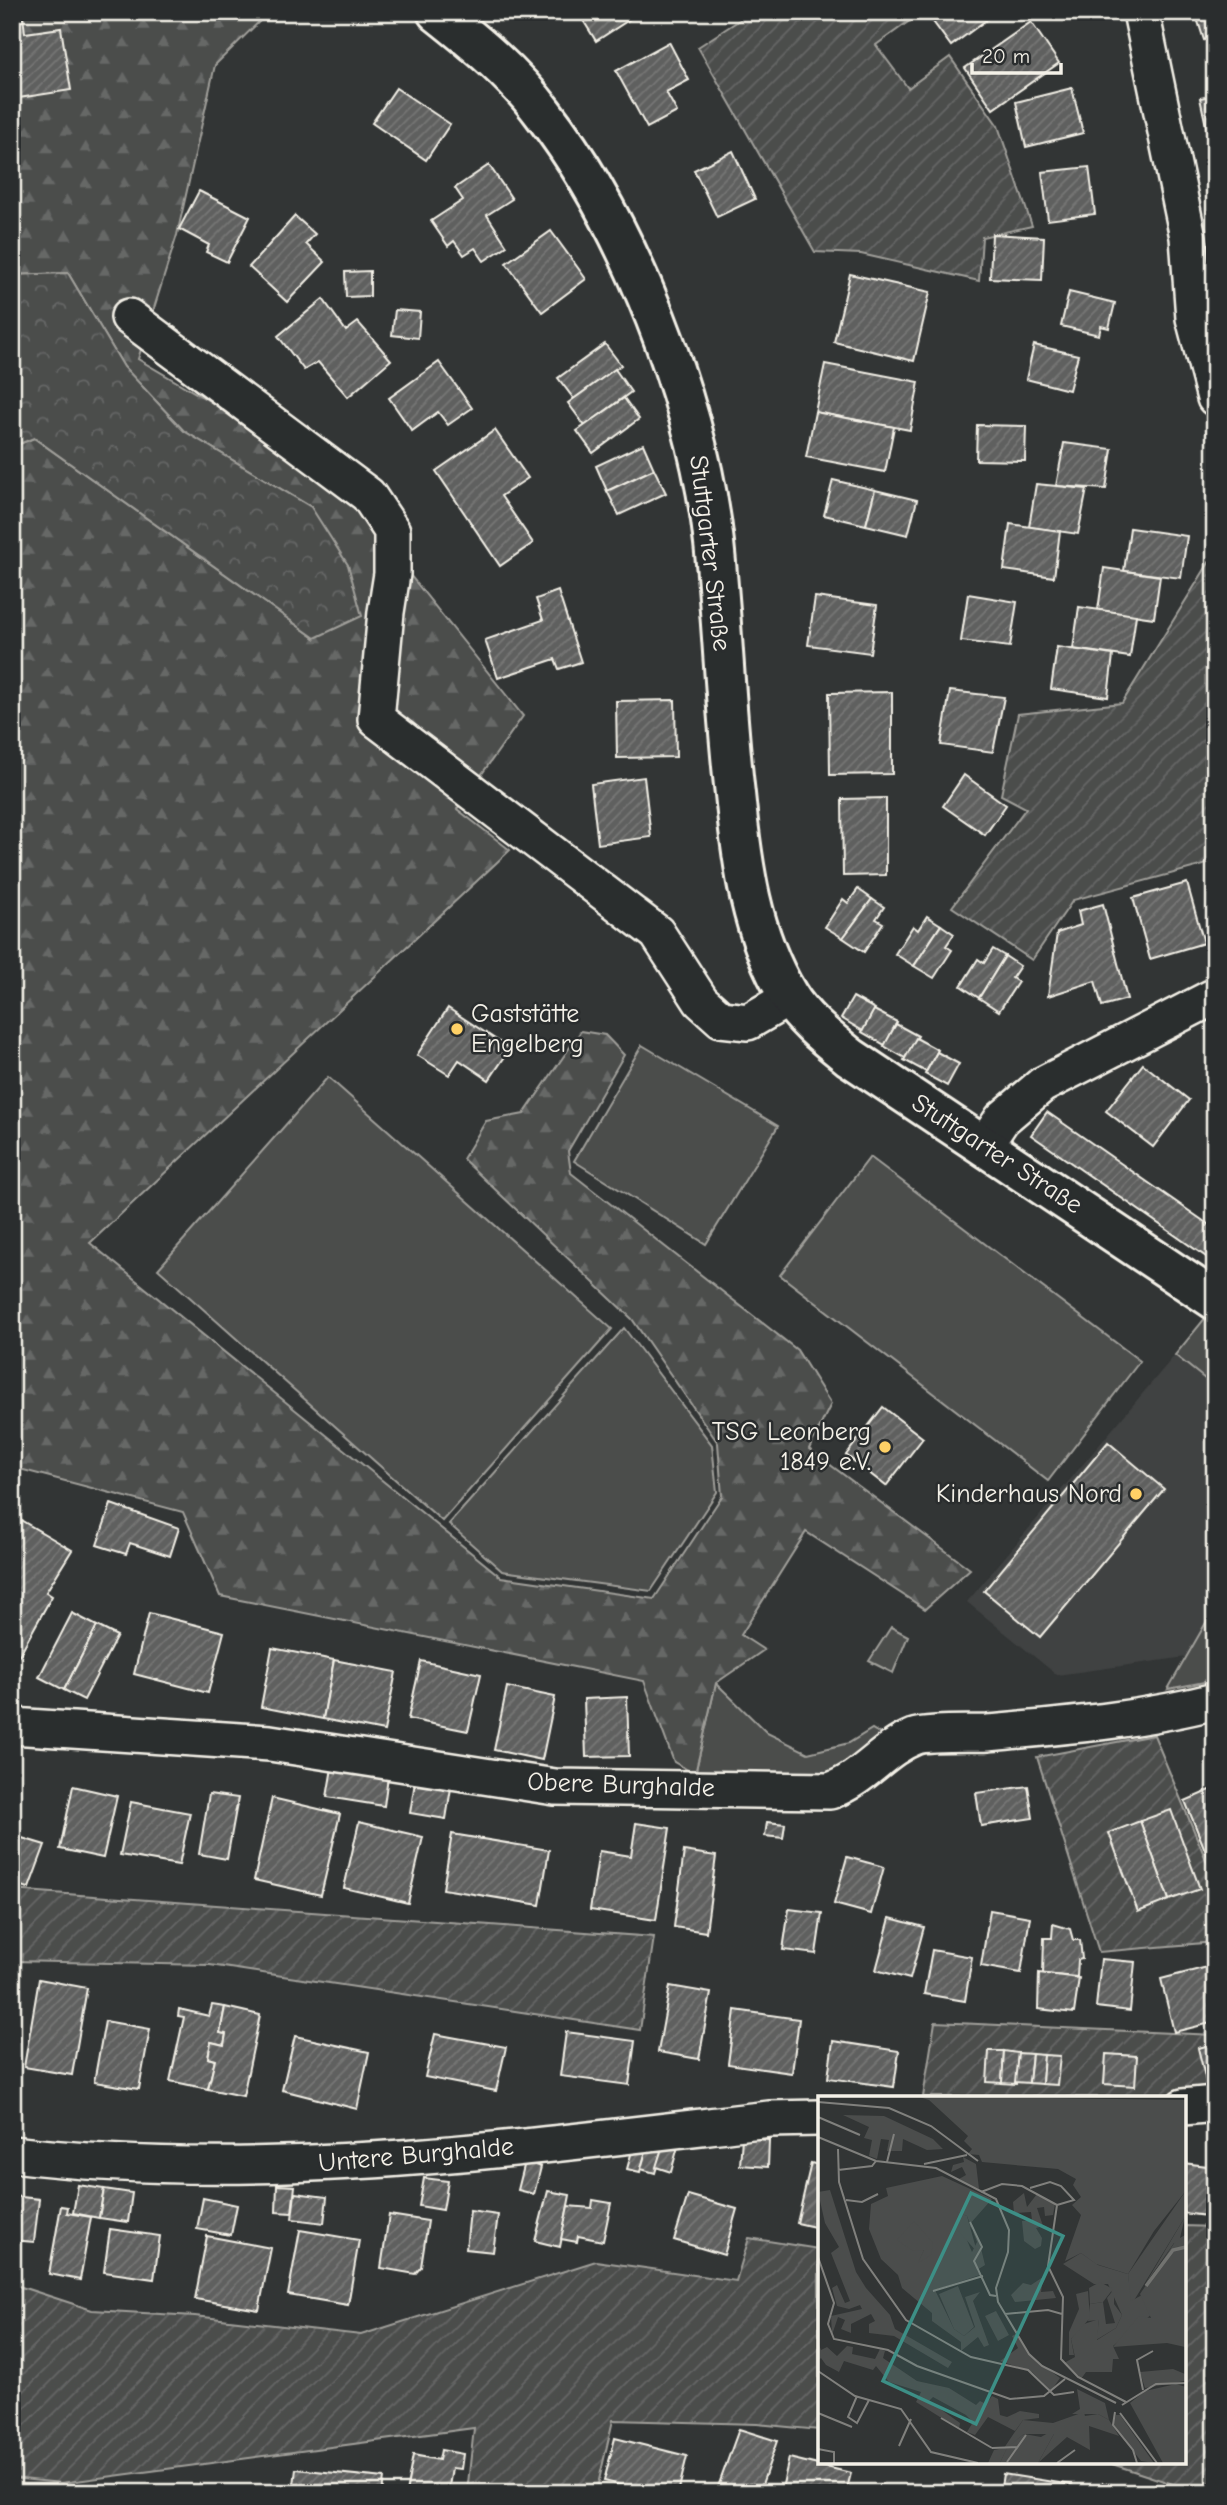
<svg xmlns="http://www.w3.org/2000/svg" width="1227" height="2505" font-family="'Comic Neue',sans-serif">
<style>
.built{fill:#404242}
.grass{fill:#4b4d4c;stroke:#a09f9a;stroke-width:2}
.forest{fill:url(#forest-firs);stroke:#a09f9a;stroke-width:2}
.park{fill:url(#park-crowns);stroke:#a09f9a;stroke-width:2}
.garden{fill:url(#garden-furrows);stroke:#a09f9a;stroke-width:2}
.building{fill:url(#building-hatch);stroke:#f4f1e8;stroke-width:2}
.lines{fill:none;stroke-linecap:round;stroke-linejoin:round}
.minor-casing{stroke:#f4f1e8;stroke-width:40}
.secondary-casing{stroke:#f4f1e8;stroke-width:44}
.minor{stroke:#2a2d2e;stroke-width:35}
.secondary{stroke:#2a2d2e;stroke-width:38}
.poi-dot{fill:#ffd166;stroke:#2a2d2e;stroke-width:2.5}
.labels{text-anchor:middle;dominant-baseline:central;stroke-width:5;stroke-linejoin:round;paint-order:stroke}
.street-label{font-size:26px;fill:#f4f1e8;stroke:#2a2d2e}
.poi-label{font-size:26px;fill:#f4f1e8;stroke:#2a2d2e;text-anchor:end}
.inset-river{fill:none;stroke:#727370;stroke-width:3.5}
.inset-road{fill:none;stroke:#80807d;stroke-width:2}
.view{fill:#3d8f86;fill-opacity:0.15;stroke:#3d8f86;stroke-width:3.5}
.inset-edge{fill:none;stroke:#f4f1e8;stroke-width:3.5}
</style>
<defs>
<pattern id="forest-firs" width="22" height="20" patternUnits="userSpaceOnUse" patternTransform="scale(1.75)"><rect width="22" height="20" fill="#4b4d4c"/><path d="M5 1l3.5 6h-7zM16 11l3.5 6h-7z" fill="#666766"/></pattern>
<pattern id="park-crowns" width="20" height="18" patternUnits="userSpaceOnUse" patternTransform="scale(1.75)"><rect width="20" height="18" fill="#4b4d4c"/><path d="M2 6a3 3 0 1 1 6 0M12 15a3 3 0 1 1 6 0" fill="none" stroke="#666766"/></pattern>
<pattern id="garden-furrows" width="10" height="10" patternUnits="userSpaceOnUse" patternTransform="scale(1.75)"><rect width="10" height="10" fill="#4b4d4c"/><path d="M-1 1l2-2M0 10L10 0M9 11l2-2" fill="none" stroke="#666766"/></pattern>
<pattern id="building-hatch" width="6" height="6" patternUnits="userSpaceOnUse" patternTransform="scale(1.75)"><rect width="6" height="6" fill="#5f605f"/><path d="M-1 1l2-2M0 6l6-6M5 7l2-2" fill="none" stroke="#777776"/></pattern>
</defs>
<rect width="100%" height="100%" fill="#323535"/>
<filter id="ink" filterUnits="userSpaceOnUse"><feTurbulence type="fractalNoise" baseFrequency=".0143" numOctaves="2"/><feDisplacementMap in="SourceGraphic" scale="14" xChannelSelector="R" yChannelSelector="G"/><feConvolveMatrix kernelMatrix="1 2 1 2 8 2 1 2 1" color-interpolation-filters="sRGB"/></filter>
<g filter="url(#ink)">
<path class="built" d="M1175,1355L1215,1387V1607L1186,1657L1057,1675L967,1602Z"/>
<g class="grass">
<path d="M642,1045L778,1126L706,1244L574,1161Z"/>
<path d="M328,1077L612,1329L442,1521L158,1269Z"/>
<path d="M870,1157L1140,1361L1048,1481L780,1275Z"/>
<path d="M1206,1317L1215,1323V1387L1175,1355Z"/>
<path d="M624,1328L712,1445L717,1492L651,1591L502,1571L449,1524Z"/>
<path d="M1215,1607V1680L1168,1689Z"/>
<path d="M891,1627L908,1636L893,1673L869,1661Z"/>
<path d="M716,1683L767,1733L808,1753L849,1743L872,1729L885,1737L859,1771L806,1782L695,1774Z"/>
</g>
<path class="forest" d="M12,12H269L215,65L177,235L138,359L325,469L523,716L457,809L510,850L90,1243L501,1577L654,1599L722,1496L718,1443L632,1319L463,1159L486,1121L524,1114L581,1031L605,1035L624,1055L568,1151L571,1173L797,1350L831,1404L809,1449L970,1569L925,1609L806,1532L741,1635L764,1650L716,1683L695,1774L674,1762L644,1681L220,1596L183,1512L12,1467V447L34,438L315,638L311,507L184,431L124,367L68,273L12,275Z"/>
<path class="park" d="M68,273L124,367L184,431L311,507L348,565L362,616L315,638L34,438L12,447V275Z"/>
<g class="garden">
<path d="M752,12H922L876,45L908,88L950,57L998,126L1032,226L982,237L979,281L861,254L815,252L698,47Z"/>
<path d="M1215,553V862L1073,900L1032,960L952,907L1026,808L1001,795L1018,714L1122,703Z"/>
<path d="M1154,1735L1215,1881V1942L1099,1952L1037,1757Z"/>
<path d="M12,1890L654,1937L640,2030L210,1965L12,1961Z"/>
<path d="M935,2022L1215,2035V2091L1132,2097H923Z"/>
<path d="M1183,2226L1215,2227V2493H1182V2487L1103,2461H1183Z"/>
<path d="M749,2238L819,2249V2430L757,2424L613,2420L596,2493H467L474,2428L61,2483L12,2478V2284L92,2310L195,2316L361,2335L596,2261L736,2281Z"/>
</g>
<g class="building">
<path d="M578,12H641L596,41Z"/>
<path d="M940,12H997L951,46L931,19Z"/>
<path d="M1195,12H1215V37L1204,40Z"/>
<path d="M23,16L25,33L61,28L71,90L12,99V18Z"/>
<path d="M1031,22L1059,63L993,109L965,68Z"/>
<path d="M669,42L689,80L666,92L677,112L647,128L616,71Z"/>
<path d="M396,88L450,124L426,160L372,123Z"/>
<path d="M1072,88L1083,133L1026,147L1016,102Z"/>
<path d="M1215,95V167L1200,98Z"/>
<path d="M733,151L755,199L717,217L694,170Z"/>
<path d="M489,165L512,199L487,215L507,246L484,261L475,248L464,255L454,241L448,246L431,221L463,200L455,188Z"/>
<path d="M1089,167L1095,214L1048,220L1042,172Z"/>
<path d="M199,191L250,217L227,262L206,252L209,245L179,229Z"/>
<path d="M295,216L315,234L306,244L325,262L287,302L249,267Z"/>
<path d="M551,231L586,279L542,312L506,263Z"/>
<path d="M992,234L1044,237L1042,280L990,278Z"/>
<path d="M370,271V296L346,297L345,272Z"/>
<path d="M850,274L930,292L914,361L834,342Z"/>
<path d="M1069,292L1115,303L1109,328L1101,326L1099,335L1061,326Z"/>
<path d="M323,299L346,331L358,322L391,360L348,397L318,362L304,370L278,336Z"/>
<path d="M395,310L420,312L418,338L392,335Z"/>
<path d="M605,344L621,365L574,399L558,378Z"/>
<path d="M1034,345L1078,355L1069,390L1026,379Z"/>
<path d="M439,362L472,408L448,425L438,412L412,431L389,398Z"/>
<path d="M825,364L919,382L910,430L815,412Z"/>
<path d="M615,369L631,392L585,426L568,403Z"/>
<path d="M624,398L639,419L593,453L577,431Z"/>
<path d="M815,412L894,427L885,472L806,457Z"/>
<path d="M977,425L1026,426L1025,461L976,460Z"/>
<path d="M495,430L528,478L501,496L533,543L500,566L436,471Z"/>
<path d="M1064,443L1112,449L1106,489L1056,486Z"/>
<path d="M643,444L654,469L607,491L596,466Z"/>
<path d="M654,469L666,493L619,515L607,491Z"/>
<path d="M833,480L875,490L866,525L824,515Z"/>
<path d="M1036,484L1087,489L1078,534L1029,527Z"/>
<path d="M875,490L917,500L908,535L866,525Z"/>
<path d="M1010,524L1060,531L1054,577L1004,570Z"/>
<path d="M1130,528L1187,536L1181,578L1124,571Z"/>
<path d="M1104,568L1160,576L1154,618L1098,610Z"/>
<path d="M558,591L581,662L559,669L555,659L498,678L485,640L543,620L536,599Z"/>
<path d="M968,594L1017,602L1010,647L961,641Z"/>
<path d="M815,597L877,605L870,653L808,645Z"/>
<path d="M1079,607L1136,615L1130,657L1073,649Z"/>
<path d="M1057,647L1113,655L1108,697L1051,689Z"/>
<path d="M950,691L1004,697L993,752L941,745Z"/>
<path d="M892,692V774L830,775L829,693Z"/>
<path d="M675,700L676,757L617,758L616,701Z"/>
<path d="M964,775L1006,805L985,835L943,806Z"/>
<path d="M644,777L651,837L598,844L591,784Z"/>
<path d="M886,798V875L843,876L842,799Z"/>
<path d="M1187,883L1204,943L1150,959L1133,898Z"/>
<path d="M858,889L872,899L843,938L825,927L843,899L848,903Z"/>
<path d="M872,899L884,907L876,919L883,923L864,952L843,938Z"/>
<path d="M1103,904L1127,999L1102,1006L1095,981L1048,996L1057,933L1081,925L1078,911Z"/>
<path d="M927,916L941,925L914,966L895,954L913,926L918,930Z"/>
<path d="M941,925L954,934L946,946L952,950L934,978L914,966Z"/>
<path d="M993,949L1005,956L979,998L961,986L978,959L984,963Z"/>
<path d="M1005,956L1020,966L1012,978L1018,982L999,1011L979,998Z"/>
<path d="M853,997L875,1009L863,1031L841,1018Z"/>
<path d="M448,1008L510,1049L489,1080L459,1060L449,1075L417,1055Z"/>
<path d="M874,1010L897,1022L885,1045L862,1032Z"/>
<path d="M896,1024L918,1036L905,1058L884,1046Z"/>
<path d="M916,1038L938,1050L926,1072L904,1060Z"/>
<path d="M937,1052L959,1064L947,1086L925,1074Z"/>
<path d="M1143,1064L1189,1100L1153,1147L1106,1111Z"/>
<path d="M1215,1084V1106L1205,1098Z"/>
<path d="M1047,1112L1215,1229V1263L1031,1135Z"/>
<path d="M883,1407L923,1438L886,1486L846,1455Z"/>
<path d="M1108,1442L1164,1489L1040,1637L984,1591Z"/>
<path d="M111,1504L179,1528L170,1556L130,1543L126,1554L97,1545Z"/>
<path d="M12,1515L72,1550L46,1592L52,1596L12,1668Z"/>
<path d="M72,1613L97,1626L64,1690L39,1677Z"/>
<path d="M149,1613L224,1632L208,1693L134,1674Z"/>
<path d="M97,1626L117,1636L84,1700L64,1690Z"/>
<path d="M272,1648L334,1660L323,1719L261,1707Z"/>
<path d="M334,1660L396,1672L384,1731L323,1719Z"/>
<path d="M421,1661L481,1674L468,1731L408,1719Z"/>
<path d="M507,1687L555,1697L542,1760L494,1750Z"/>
<path d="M627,1697L629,1756L586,1757L584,1699Z"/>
<path d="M332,1768L388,1776L384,1806L327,1797Z"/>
<path d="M415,1782L451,1788L446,1819L410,1813Z"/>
<path d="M73,1786L117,1796L103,1858L60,1849Z"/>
<path d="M1028,1786L1033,1818L981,1826L976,1793Z"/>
<path d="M1215,1788V1874L1185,1801Z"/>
<path d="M209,1794L238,1798L227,1859L199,1854Z"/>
<path d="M272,1798L340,1814L321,1895L254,1880Z"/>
<path d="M131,1802L190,1813L179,1865L120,1855Z"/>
<path d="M1171,1810L1200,1889L1169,1900L1140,1821Z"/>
<path d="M1140,1821L1169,1900L1138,1912L1109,1833Z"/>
<path d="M359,1822L423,1837L408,1903L344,1888Z"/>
<path d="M767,1822L785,1824L783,1838L765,1836Z"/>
<path d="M636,1823L670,1828L656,1920L590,1910L599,1851L631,1856Z"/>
<path d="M452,1834L549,1850L540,1905L443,1889Z"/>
<path d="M12,1835L45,1845L29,1888L12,1884Z"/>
<path d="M684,1851L716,1856L706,1932L674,1927Z"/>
<path d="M847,1857L884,1867L871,1914L834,1904Z"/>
<path d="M789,1909L822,1913L816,1954L783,1950Z"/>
<path d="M990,1910L1030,1917L1021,1973L981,1966Z"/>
<path d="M890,1918L924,1927L910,1979L876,1970Z"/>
<path d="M1053,1924L1070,1929L1073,1940H1080L1082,1959L1078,1960L1077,1977L1043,1974L1044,1938H1052Z"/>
<path d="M932,1950L972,1957L965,2001L924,1994Z"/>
<path d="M1101,1959L1135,1962L1130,2011L1096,2007Z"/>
<path d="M1215,1965V2022L1174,2032L1161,1979Z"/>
<path d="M1039,1973L1079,1978L1074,2013L1038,2009Z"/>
<path d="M39,1979L87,1988L72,2075L24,2067Z"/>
<path d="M670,1986L711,1993L699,2059L658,2052Z"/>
<path d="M212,2005L225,2007L220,2033L226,2034L224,2045L211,2042L208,2058L215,2060L208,2089L170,2081L184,2017L178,2016L179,2009L209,2016Z"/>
<path d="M225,2007L260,2015L243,2096L208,2089L215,2060L208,2058L211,2042L224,2045L226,2034L220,2033Z"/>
<path d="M735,2010L799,2019L792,2073L728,2064Z"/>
<path d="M105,2021L150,2029L139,2089L94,2082Z"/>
<path d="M566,2032L635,2041L629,2085L560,2076Z"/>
<path d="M435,2034L506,2047L496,2091L425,2077Z"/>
<path d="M295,2036L369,2052L357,2109L282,2090Z"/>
<path d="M833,2041L899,2051L894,2087L828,2078Z"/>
<path d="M1215,2044V2079L1206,2081L1198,2048Z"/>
<path d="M989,2051H1004L1002,2083L987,2082Z"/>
<path d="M1004,2051L1018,2053L1016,2084L1002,2083Z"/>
<path d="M1018,2053L1032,2054L1029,2083L1015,2082Z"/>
<path d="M1032,2054L1044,2055L1042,2084L1029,2083Z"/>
<path d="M1106,2054L1137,2056L1135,2086L1104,2084Z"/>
<path d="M1044,2055L1060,2056L1057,2085L1042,2084Z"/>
<path d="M742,2138L769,2140L768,2167L740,2165Z"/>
<path d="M635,2140L648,2144L640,2172L627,2169Z"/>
<path d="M664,2142L655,2173L641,2169L648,2144Z"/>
<path d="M664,2142L679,2143L671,2172L656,2167Z"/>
<path d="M525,2162L541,2167L534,2194L518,2190Z"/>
<path d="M811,2163L819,2165V2228L797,2223Z"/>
<path d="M1183,2163L1215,2167V2217L1183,2213Z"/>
<path d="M424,2178L448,2181L443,2210L419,2206Z"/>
<path d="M78,2185L104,2189L99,2218L73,2213Z"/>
<path d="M277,2185L295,2186L292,2213L276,2212Z"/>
<path d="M104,2189L132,2193L128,2222L99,2218Z"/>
<path d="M548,2191L570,2195L560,2247L535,2241Z"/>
<path d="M295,2193L327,2197L324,2223L292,2219Z"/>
<path d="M688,2195L737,2209L724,2255L674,2240Z"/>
<path d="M12,2196L39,2199L34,2242L12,2240Z"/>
<path d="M203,2198L237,2205L231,2235L197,2229Z"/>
<path d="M593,2200L611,2203L603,2241L578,2236L577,2242L561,2239L568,2206L592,2208Z"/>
<path d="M61,2206L68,2207L67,2213L91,2217L80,2280L49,2274Z"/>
<path d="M470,2211L498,2215L493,2252L466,2249Z"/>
<path d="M389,2215L428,2221L421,2267L415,2274L381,2268Z"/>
<path d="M110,2229L160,2236L154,2279L104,2272Z"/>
<path d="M300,2230L359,2240L348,2305L288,2295Z"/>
<path d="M207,2236L271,2248L259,2310L195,2299Z"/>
<path d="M739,2429L777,2441L759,2493H734L718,2487Z"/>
<path d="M615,2438L687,2456L678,2493H652L604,2481Z"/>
<path d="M441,2450L463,2454L461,2469L452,2468L448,2493H406L413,2455L439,2460Z"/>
<path d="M789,2458L851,2473L846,2493H781Z"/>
<path d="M296,2469L384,2478L382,2493H293Z"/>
<path d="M1003,2474L1072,2485L1070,2493H1000Z"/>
<path d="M1103,2483L1151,2493H1101Z"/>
<path d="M72,2485L171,2493H71Z"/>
<path d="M880,2485L911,2493H878Z"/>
<path d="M200,2488L231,2493H199Z"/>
</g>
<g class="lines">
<g class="minor-casing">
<g id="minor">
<path d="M1141,12L1188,237L1194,318L1215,398"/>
<path d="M129,317L368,495L392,531V574L386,612L376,719L657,933L701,1001L721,1019L748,1022L789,998"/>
<path d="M984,1146L1002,1119L1042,1085L1215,996"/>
<path d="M12,1726L270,1743L555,1787L830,1791C864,1779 883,1749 914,1737C926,1732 972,1734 988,1733C1064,1726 1142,1720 1215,1701"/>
<path d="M1183,2107L1215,2104"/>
<path d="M12,2154C264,2184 519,2148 769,2119L819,2118"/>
</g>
</g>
<g class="secondary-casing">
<path id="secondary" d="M437,12C475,42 514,74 543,113C630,226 698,402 714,543C723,626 725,710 735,794C742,864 751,934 788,995C803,1020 828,1039 850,1057L1215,1300"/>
</g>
<use href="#minor" class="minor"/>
<use href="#secondary" class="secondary"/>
</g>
</g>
<g class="poi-dot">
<circle cx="457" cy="1029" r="7"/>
<circle cx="885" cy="1447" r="7"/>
<circle cx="1136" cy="1494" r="7"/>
</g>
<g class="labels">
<g class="street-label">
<text transform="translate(710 553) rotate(83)">Stuttgarter Straße</text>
<text transform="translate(997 1154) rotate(33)">Stuttgarter Straße</text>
<text transform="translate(621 1785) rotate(2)">Obere Burghalde</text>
<text transform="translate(416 2155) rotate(-5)">Untere Burghalde</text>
</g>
<g class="poi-label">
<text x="471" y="1014" text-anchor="start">Gaststätte<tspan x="471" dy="30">Engelberg</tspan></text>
<text x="871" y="1432">TSG Leonberg<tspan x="871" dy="30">1849 e.V.</tspan></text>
<text x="1122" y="1494">Kinderhaus Nord</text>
</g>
</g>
<g transform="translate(818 2096)">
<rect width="368" height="368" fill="#323535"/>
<path d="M367,96V121L312,211L310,178ZM140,190L156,231L146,240L136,233L121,198ZM296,193V208L304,219L298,232L278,244L281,224L270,225L272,208L285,206L288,228L297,227L289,202ZM178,215L191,239L180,245L167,220ZM198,238L210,258L242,282L233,295L214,276L182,265L200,252L194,240ZM259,293L287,307L291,324L280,318H254L262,313ZM298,319H302L336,367L323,365L295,329ZM230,337L236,338L220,367H182L189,351L206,338L223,341Z" fill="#4b4d4c"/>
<path d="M124,80L174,103L151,129L161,144L167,169L159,174L162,179L117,194L136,233L146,240L157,231L147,201L162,196L155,205L171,249L166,251L160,241L143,255V246L114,225V217L84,192L80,179L63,163L51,133L53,108L70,100L68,92ZM137,116L149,120L159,146L154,156ZM94,129L110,146L100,167L106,154L87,149V137ZM367,121L362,142L367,139V151L361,153L356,147L326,190ZM263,157L280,169L310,178L313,205L324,199L334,218L295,250L301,263H295L294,276H268L263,283L246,267L257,261L253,243L263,229L281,223L279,244L298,232L304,219L290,188H276L245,168ZM355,273L367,278V285L327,292L322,276ZM266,316L267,320L280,318L291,324L301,340L271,330L272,354L249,341L220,367L236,338H206L189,352L182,367H170L176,354L186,352L205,324L235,327Z" fill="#4b4d4c" fill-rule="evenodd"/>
<path d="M137,115L149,120L159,156L137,131ZM96,125L115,147L113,159L100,167L106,154L95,155L79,144ZM358,288L368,291L367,367H345L312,307L327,295Z" fill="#4b4d4c"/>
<path d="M98,0L367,4V96L336,135L310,178L278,168L263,157L247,165L263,119L254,109L263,101L255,89L258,83L240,73L164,66L161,59L150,58L154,53L146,45L150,40L111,4ZM25,19L66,20L115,43L125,53L109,54L85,43L84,55H69L71,44L63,43L59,63L51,60L54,44L46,42L51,31ZM145,61L158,68L161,93L141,83L148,79L144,71L133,76L135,69L146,66ZM12,94L38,176L48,192L72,219L77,233L134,266L130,272L76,240L51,237V228L57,225L53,218L33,228V237L23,233L27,224L20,221L14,239L13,220L44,213L42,209L31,213L19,210L14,192L19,189L27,207L32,205L13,157L21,151L7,127L0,96ZM206,97L209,111L219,98L237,108L235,119L227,120L226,111L219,112L225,130L218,132L224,142L223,150L217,153L206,145L204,125L214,124L213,116L196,117L195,106ZM357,146L361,153L367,151V251L349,247L295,251L321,220L333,222L322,198ZM225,181L223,196L235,195L238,202L197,206L193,199L205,187L213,189ZM282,186L295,193L285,206L272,208L271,192ZM270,195L272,222L253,243L256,259H251V236L261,213L258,198ZM0,246L3,254L9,251L19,260L29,250L35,251L34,258L57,263L62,253L67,255L65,262L99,285L131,292L158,309L162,305L168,308L174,300L180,303L182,319L189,321L202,315L221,318V322L205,324L197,335L170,321L157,339L149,336L155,326L148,319L115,301L111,305L142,327L141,333L98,306L103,296L71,286L58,270L55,274L26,265L21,276L8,269L3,262L0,265Z" fill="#4b4d4c"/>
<path class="inset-river" d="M328,190L355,154L368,151"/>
<path class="inset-road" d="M0,6L71,12L113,30L160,65M0,21L42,39M0,41L58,65L118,72L178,103L191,134L190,156L178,192L180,206L211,258L224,270L298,307M20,53L21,86L45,163L88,224L153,261L210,274L236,299L256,296M69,66L76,38M106,68L149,59M20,74L54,70L58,65M212,92L232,86L243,90L256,104L239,109M163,96L184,88L204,90L239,109M28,104L44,106L60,98M239,109L230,170L245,201L243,263L260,281L308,306M152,126L164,151L156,165L172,199L178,200M0,161L16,207L10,228L16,243L70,254L99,270L192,303L226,300L247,283M115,195L165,180M187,218L230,214L244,218M0,275L37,300L83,313L113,356L160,367M325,294L319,264L335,255M39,300L30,321L39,327L51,304M304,309L338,288L368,287M297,316L295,329L315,354L319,367M0,317L34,331M302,317L339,367M123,322L174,352M81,350L93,323M174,352L200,351M0,353L16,356V367M189,366L208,339M239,367L257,354"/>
<path class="view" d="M153,97L245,140L158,328L65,285Z"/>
<rect width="368" height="368" class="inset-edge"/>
</g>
<rect width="1227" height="2505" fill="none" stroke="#2a2d2e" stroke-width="42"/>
<rect x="21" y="21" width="1185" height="2463" fill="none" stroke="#f4f1e8" stroke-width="2.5" filter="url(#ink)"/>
<path d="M972 63v10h89v-10" fill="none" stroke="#f4f1e8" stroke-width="3.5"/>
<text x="982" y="63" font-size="21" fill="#f4f1e8" stroke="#2a2d2e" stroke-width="5" paint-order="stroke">20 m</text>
</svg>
